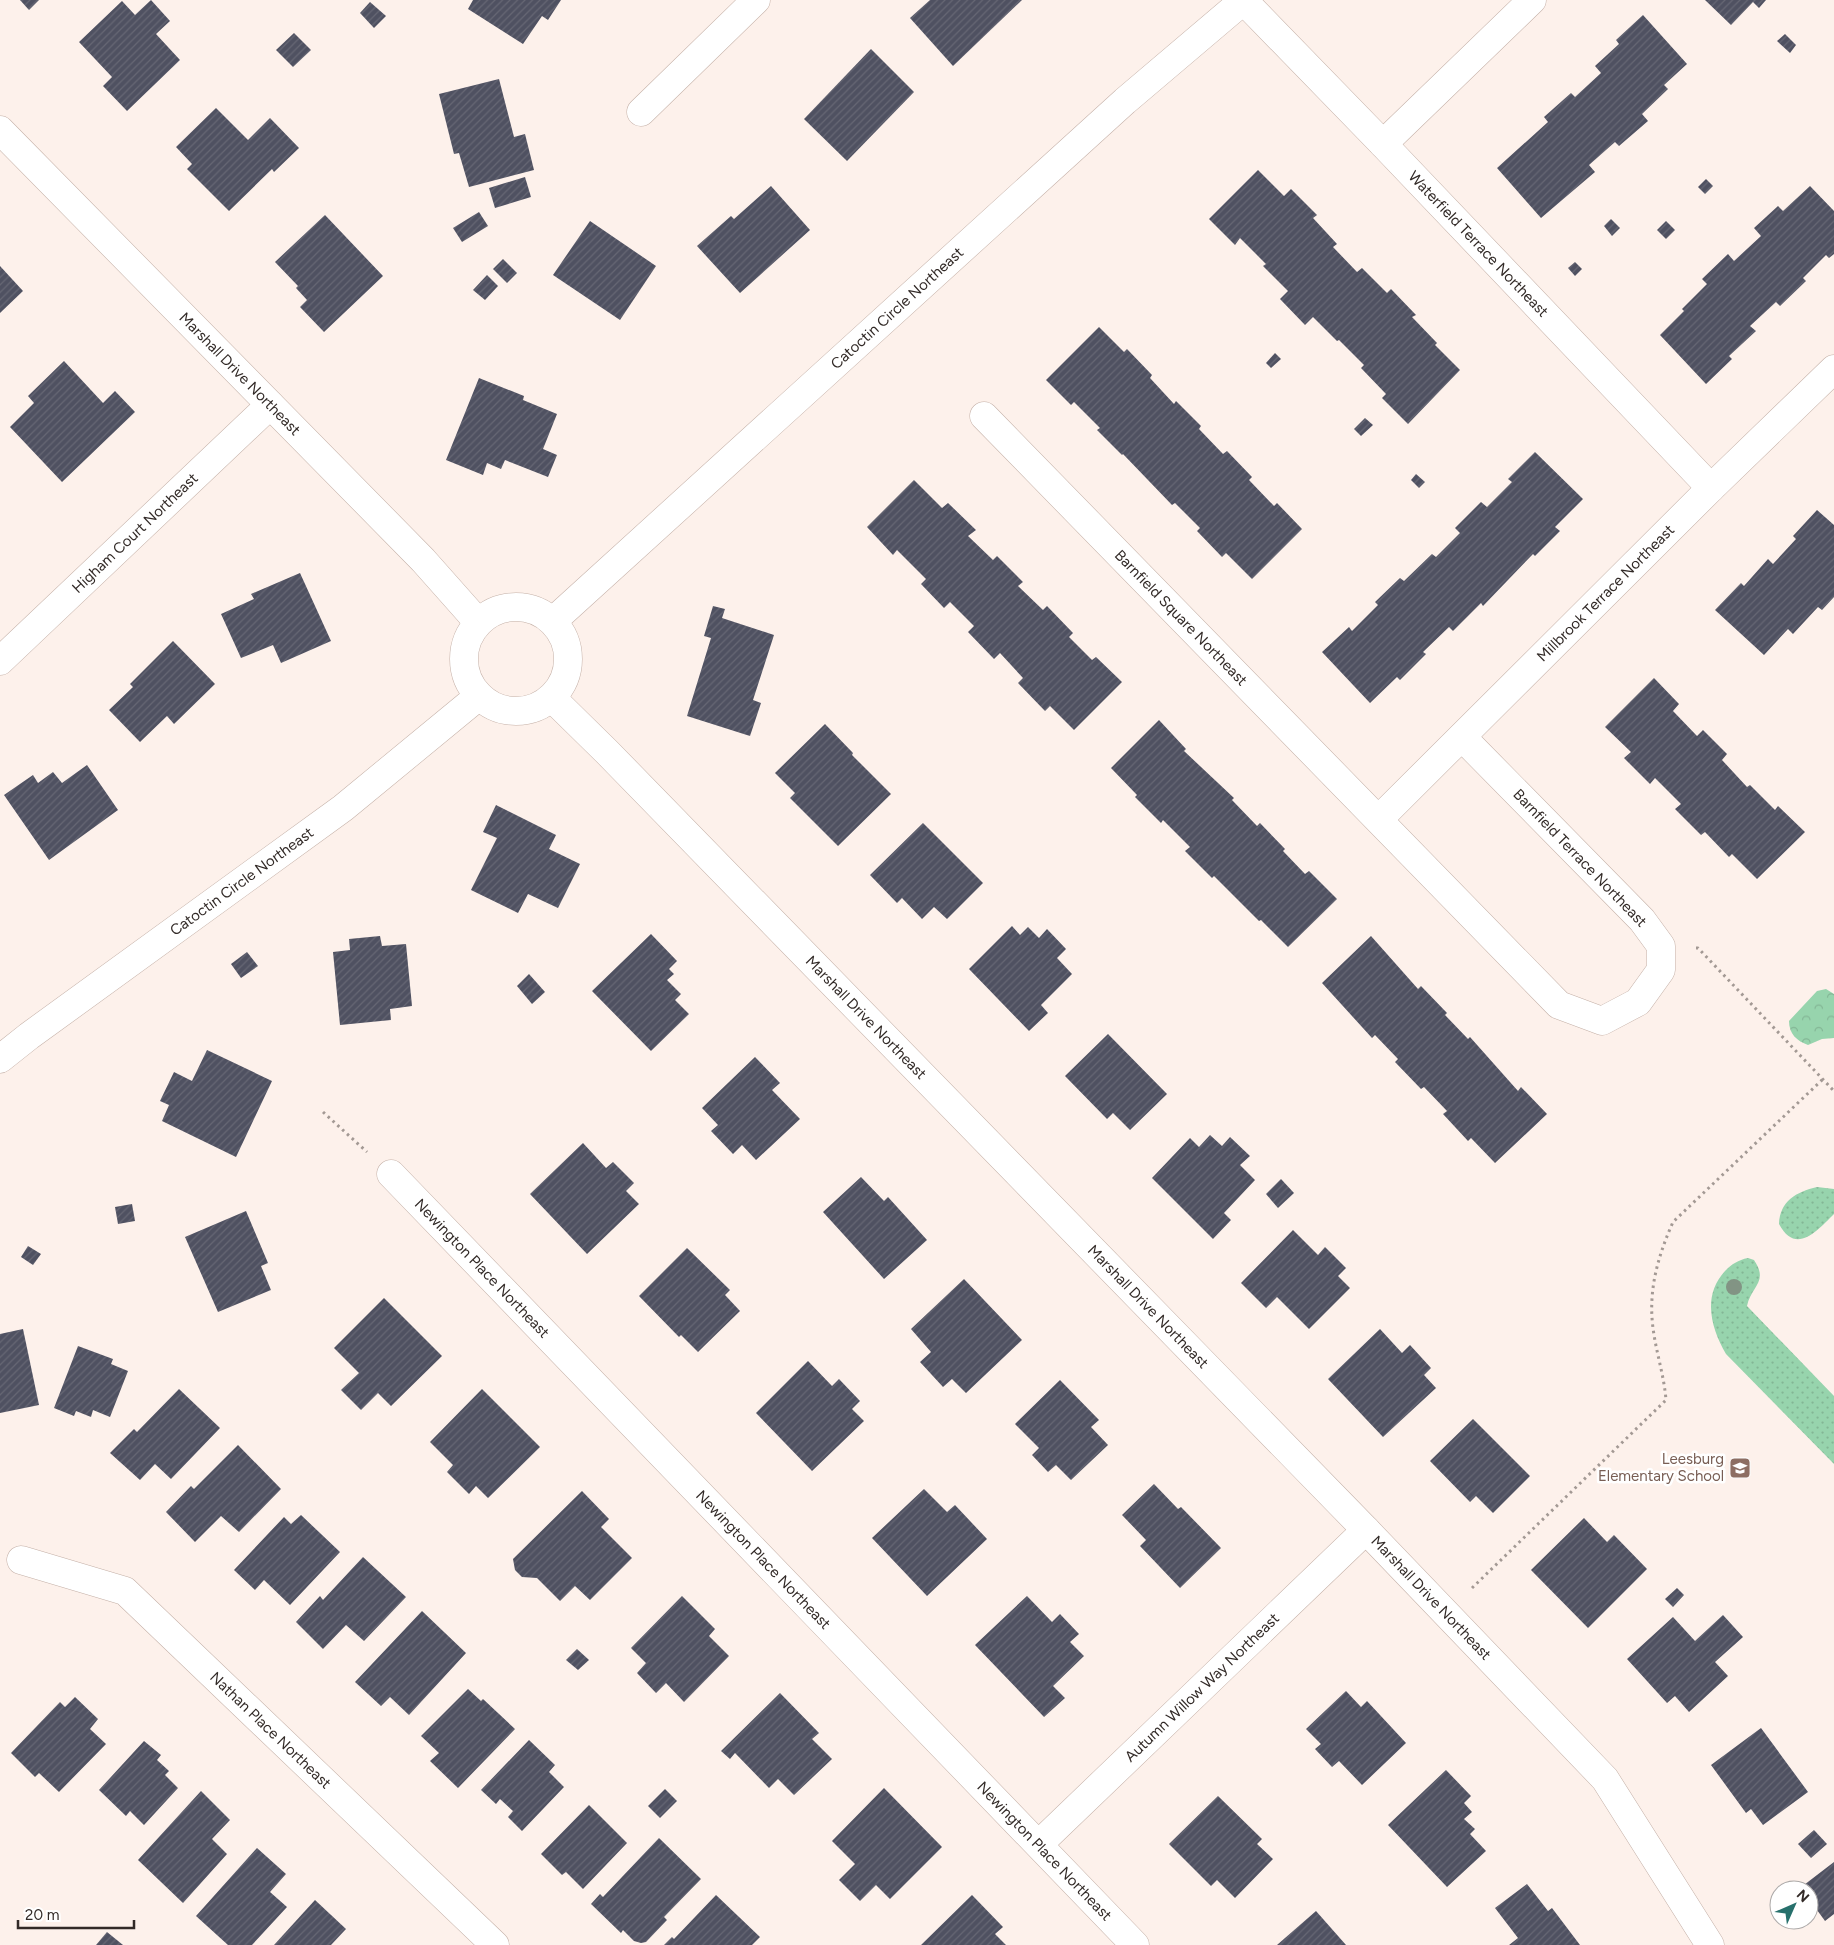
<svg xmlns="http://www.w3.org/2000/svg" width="1834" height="1945" font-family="Figtree,sans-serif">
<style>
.grass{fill:url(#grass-dots)}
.forest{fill:url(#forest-crowns)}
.building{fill:url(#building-hatch)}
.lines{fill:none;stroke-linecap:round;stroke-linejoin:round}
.minor-casing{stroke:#c4b0a7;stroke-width:29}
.tertiary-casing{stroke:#c4b0a7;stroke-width:29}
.path{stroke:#a39994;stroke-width:3;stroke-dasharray:2.5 4;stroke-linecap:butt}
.minor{stroke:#fff;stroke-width:28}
.tertiary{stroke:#fff;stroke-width:28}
.tree{fill:#829484}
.labels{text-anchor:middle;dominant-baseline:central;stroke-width:5;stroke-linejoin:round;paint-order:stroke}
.street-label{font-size:15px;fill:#322a27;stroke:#fff}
.education-label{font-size:15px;fill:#785e54;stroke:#fff;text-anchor:end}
</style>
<defs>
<pattern id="grass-dots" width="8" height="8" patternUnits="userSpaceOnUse" patternTransform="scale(1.25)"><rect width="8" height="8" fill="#97d4ad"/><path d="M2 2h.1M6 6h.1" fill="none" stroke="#83b695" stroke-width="1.8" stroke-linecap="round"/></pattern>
<pattern id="forest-crowns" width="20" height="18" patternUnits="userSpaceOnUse" patternTransform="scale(1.25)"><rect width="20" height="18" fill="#97d4ad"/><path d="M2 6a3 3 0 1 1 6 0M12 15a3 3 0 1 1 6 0" fill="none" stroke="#83b695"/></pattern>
<pattern id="building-hatch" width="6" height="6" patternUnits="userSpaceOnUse" patternTransform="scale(1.25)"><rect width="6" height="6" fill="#4f5161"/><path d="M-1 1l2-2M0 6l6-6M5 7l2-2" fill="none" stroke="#666774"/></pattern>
</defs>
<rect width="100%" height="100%" fill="#fdf1eb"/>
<g class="grass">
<path d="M1817,1187L1834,1189V1214C1818,1230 1796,1256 1779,1224C1780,1201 1796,1192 1817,1187Z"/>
<path d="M1748,1258L1754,1260C1769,1282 1751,1286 1747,1306L1834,1396V1464L1726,1354C1711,1328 1702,1296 1725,1271C1732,1264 1738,1260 1748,1258Z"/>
</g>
<path class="forest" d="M1826,989L1834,994V1038L1822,1039L1808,1045C1797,1041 1789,1034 1789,1021L1817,991Z"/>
<g class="building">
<path d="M20,0H39L29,10Z"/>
<path d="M151,0L170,21L156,34L180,60L127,111L103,86L112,77L79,42L122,1L135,15Z"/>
<path d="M473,0H561L548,20L542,16L523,44L468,9Z"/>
<path d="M930,0H1022L953,66L910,18Z"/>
<path d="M1705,0H1766L1759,8L1753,2L1731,25Z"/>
<path d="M370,2L386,16L374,28L360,13Z"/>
<path d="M1643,15L1687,64L1664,85L1668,89L1642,114L1648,121L1619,146L1615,142L1589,165L1595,172L1541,218L1497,168L1548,122L1544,117L1571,93L1575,97L1601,73L1595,66L1619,44L1616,40Z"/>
<path d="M294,33L311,50L293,67L276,50Z"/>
<path d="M1785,34L1796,45L1790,53L1777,41Z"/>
<path d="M871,49L914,92L847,161L804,119Z"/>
<path d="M499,79L514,137L525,134L534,170L469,187L459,153L454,154L439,94Z"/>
<path d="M216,108L248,140L270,118L299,148L274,172L272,169L229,211L187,169L192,164L176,147Z"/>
<path d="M1258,170L1284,196L1291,189L1317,215L1313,218L1337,244L1333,247L1357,272L1362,268L1387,293L1391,289L1416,315L1412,317L1437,343L1435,345L1460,370L1408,424L1382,398L1386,394L1361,368L1364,365L1339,340L1337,341L1313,317L1305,325L1280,299L1288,291L1263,266L1266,264L1240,238L1235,245L1209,219Z"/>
<path d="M525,177L531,197L495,208L489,188Z"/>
<path d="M1706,179L1713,186L1705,194L1698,187Z"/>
<path d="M771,186L810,230L740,293L697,246L731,216L734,219Z"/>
<path d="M1810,186L1834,211V254L1829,258L1826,255L1803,278L1806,281L1780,306L1776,302L1750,326L1756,331L1729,356L1732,359L1706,384L1660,335L1684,311L1682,309L1707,284L1702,279L1728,254L1734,261L1761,236L1754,228L1778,206L1783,211Z"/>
<path d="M479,212L488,226L462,242L453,228Z"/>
<path d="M325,215L383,276L324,332L300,307L307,300L296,288L298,286L275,262Z"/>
<path d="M1611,219L1620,228L1612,236L1604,226Z"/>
<path d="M590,221L656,266L620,320L553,275Z"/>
<path d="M1666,221L1675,230L1666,239L1657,230Z"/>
<path d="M503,259L517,273L507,283L493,269Z"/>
<path d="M1575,262L1582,269L1575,276L1568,268Z"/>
<path d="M0,266L23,291L0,313Z"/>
<path d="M487,275L498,286L485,300L473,290Z"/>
<path d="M1099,327L1124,352L1127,349L1152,375L1150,378L1174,404L1176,401L1201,426L1199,429L1223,454L1227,451L1252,477L1249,480L1274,506L1277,503L1302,529L1252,579L1226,553L1222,557L1197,531L1200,528L1175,503L1172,505L1123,454L1122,455L1097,430L1100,428L1074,402L1071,405L1046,380Z"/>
<path d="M1275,353L1281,359L1271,368L1266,363Z"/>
<path d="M64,361L103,403L115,391L135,412L62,482L10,427L34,403L28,396Z"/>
<path d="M479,378L524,396L523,400L557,414L543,449L557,455L548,477L505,460L501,469L487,463L483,475L446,460Z"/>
<path d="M1365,418L1373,425L1361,436L1354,429Z"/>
<path d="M1535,452L1583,499L1555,527L1560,531L1535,556L1533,554L1483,606L1481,603L1453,631L1449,627L1423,652L1426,654L1400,680L1397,677L1370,703L1322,652L1349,627L1352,631L1378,605L1375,602L1400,578L1404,581L1432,554L1436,557L1460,533L1455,528L1481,502L1487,507L1512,482L1508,479Z"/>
<path d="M1416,474L1425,482L1419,488L1411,480Z"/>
<path d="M914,480L942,508L948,503L976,530L968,536L993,560L997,556L1023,582L1018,586L1043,610L1047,606L1073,633L1069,637L1092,660L1096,657L1122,682L1074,730L1050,706L1045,711L1018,683L1023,678L1000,653L994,659L968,632L974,626L950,602L944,608L921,584L926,579L897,550L893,555L867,527Z"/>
<path d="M1817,510L1834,525V597L1822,610L1818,607L1793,634L1788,629L1764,655L1715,610L1741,583L1744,586L1768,559L1773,564L1796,539L1793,536Z"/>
<path d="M300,573L331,641L281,663L273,645L241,658L221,614L254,599L251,594Z"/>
<path d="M713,606L725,609L722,618L774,635L753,700L761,703L750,736L687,716L711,638L704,636Z"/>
<path d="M173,641L215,684L174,724L167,716L140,742L109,710L133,687L130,684Z"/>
<path d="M1654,678L1679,704L1673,711L1697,736L1703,730L1727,754L1722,760L1747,787L1750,785L1775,810L1778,806L1805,832L1757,879L1732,854L1729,857L1705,832L1701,835L1675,809L1681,804L1655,778L1650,784L1624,758L1631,752L1605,727Z"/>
<path d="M1159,720L1186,749L1184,751L1234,798L1232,800L1257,826L1260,823L1285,849L1283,851L1305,874L1309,871L1337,899L1288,947L1261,920L1259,921L1214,876L1212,878L1185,851L1190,847L1163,820L1161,823L1135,797L1137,795L1111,768Z"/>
<path d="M825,724L853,753L852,755L891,794L838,846L790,798L795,793L775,773Z"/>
<path d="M87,765L118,810L49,860L4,795L33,775L38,783L53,772L62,783Z"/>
<path d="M496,805L556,835L549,849L580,864L558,908L528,894L518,913L471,890L497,838L483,832Z"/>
<path d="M923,823L983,883L947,919L934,907L922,919L902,898L897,903L870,875Z"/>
<path d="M1012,926L1020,935L1028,927L1039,938L1047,929L1066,949L1057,958L1072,974L1041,1005L1048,1013L1029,1031L969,969Z"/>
<path d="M651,934L677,961L669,969L674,974L667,980L681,994L675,1000L689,1014L651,1051L592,991Z"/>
<path d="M380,936L382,946L406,944L412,1006L390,1009L391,1020L340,1025L333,952L350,950L349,939Z"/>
<path d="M1371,936L1418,989L1421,986L1447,1013L1445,1015L1468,1039L1470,1037L1518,1091L1521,1087L1547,1114L1495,1163L1471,1138L1468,1141L1443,1114L1447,1111L1424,1087L1421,1089L1395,1062L1398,1059L1375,1035L1372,1038L1322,983Z"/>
<path d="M247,952L258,966L241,978L231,964Z"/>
<path d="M529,974L545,992L532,1004L517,986Z"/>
<path d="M1108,1034L1167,1094L1130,1130L1113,1113L1107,1119L1065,1076Z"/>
<path d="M207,1050L272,1081L236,1157L162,1121L169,1105L160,1101L174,1072L192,1081Z"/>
<path d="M755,1057L780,1083L772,1090L800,1119L756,1160L742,1145L733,1154L711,1131L718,1125L702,1108Z"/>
<path d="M1210,1135L1222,1146L1230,1137L1250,1156L1240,1165L1255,1180L1224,1213L1231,1220L1213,1239L1152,1178L1190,1138L1199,1147Z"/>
<path d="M583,1143L606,1168L613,1162L634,1183L626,1191L639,1204L587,1254L530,1194Z"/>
<path d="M861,1177L884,1201L888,1197L927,1240L884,1279L823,1212Z"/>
<path d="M1281,1179L1294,1193L1278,1208L1266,1194Z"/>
<path d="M132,1204L135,1221L118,1224L115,1207Z"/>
<path d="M246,1211L268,1263L261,1266L271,1290L218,1312L185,1237Z"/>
<path d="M1293,1230L1318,1255L1325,1247L1346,1268L1338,1276L1350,1288L1309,1329L1277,1297L1266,1308L1241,1283Z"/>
<path d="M28,1246L41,1254L33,1265L21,1257Z"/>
<path d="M687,1248L730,1290L725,1295L740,1311L698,1352L681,1335L679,1337L639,1296Z"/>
<path d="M964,1279L1022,1340L966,1393L952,1379L943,1387L920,1362L931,1352L911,1329Z"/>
<path d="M384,1298L442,1356L391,1406L378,1393L361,1410L341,1390L359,1373L334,1348Z"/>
<path d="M23,1329L39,1405L0,1413V1334Z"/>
<path d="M1380,1329L1402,1353L1410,1345L1431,1368L1424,1375L1436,1388L1383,1437L1328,1379Z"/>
<path d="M78,1346L113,1359L111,1364L128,1371L110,1417L93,1410L91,1417L76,1411L74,1416L54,1408Z"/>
<path d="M808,1361L832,1386L839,1379L860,1401L852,1409L864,1421L812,1471L756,1413Z"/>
<path d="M1060,1380L1099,1420L1091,1427L1108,1445L1071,1480L1056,1465L1048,1472L1032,1455L1039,1448L1015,1424Z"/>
<path d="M179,1389L220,1428L171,1479L155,1464L140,1480L110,1453L134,1429L137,1432Z"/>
<path d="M482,1389L540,1447L488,1498L476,1486L469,1494L447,1472L453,1465L430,1442Z"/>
<path d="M1473,1419L1530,1476L1493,1513L1476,1496L1470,1502L1430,1461Z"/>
<path d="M238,1445L281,1489L239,1532L221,1516L195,1542L166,1512L191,1486L194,1489Z"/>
<path d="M1154,1484L1178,1509L1181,1507L1221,1548L1180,1588L1140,1546L1146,1540L1122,1515Z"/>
<path d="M924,1489L947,1512L955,1505L987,1539L927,1596L872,1538Z"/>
<path d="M582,1491L609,1519L601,1527L632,1558L590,1600L575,1586L560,1601L537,1578L522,1577L515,1570L513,1559Z"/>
<path d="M301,1515L340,1552L290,1605L264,1580L255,1590L234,1570L284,1517L291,1524Z"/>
<path d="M1584,1518L1607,1542L1614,1535L1647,1569L1588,1628L1531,1570Z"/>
<path d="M363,1557L406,1597L364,1641L346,1625L323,1649L296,1622L320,1596L323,1600Z"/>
<path d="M1677,1588L1684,1595L1673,1607L1665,1599Z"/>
<path d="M682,1596L715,1629L709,1636L729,1656L684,1702L666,1683L656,1693L637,1673L646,1663L631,1648Z"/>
<path d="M1027,1596L1052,1622L1060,1614L1079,1634L1070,1642L1084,1656L1053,1686L1065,1698L1044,1717L975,1645Z"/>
<path d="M422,1611L466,1653L409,1715L390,1697L381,1706L355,1682Z"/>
<path d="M1723,1615L1743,1637L1715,1662L1728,1676L1689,1712L1675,1696L1667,1703L1627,1659L1673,1617L1695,1641Z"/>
<path d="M577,1649L589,1660L578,1670L566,1660Z"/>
<path d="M468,1689L481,1701L483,1699L515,1729L458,1788L430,1761L439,1753L421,1736Z"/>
<path d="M1346,1691L1361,1707L1367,1701L1406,1743L1362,1785L1339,1761L1332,1767L1315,1749L1321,1744L1306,1729Z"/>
<path d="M780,1693L819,1733L812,1739L832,1759L794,1795L778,1779L769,1788L735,1753L730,1759L721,1751Z"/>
<path d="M75,1697L98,1719L90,1729L106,1744L59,1792L39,1773L35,1777L11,1753L60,1702L65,1707Z"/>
<path d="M1761,1728L1808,1792L1763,1825L1751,1809L1746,1813L1711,1765Z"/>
<path d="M529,1740L555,1765L549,1772L564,1787L522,1831L508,1817L513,1811L500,1799L496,1804L481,1790Z"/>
<path d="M144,1741L161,1755L157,1760L169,1771L165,1775L178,1788L144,1825L130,1811L126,1816L99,1790Z"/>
<path d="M1446,1770L1471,1796L1464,1803L1472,1812L1464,1819L1475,1829L1470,1834L1486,1851L1447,1887L1388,1825Z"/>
<path d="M884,1788L942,1847L890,1899L876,1885L860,1901L839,1880L855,1864L832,1841Z"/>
<path d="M665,1789L677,1801L660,1818L648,1806Z"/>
<path d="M201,1791L230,1820L212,1839L227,1854L183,1903L138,1860Z"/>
<path d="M1218,1796L1262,1839L1257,1844L1273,1859L1235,1898L1217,1880L1211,1886L1169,1844Z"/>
<path d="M589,1805L627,1843L583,1889L566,1872L562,1875L541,1854Z"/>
<path d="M1814,1830L1827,1844L1811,1858L1798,1844Z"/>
<path d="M659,1838L701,1879L664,1917L667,1920L646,1942L641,1943L634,1941L623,1930L621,1933L591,1904L600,1894L603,1897Z"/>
<path d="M257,1848L286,1874L270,1892L287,1907L252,1945H228L196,1916Z"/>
<path d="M1834,1862V1914L1825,1921L1809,1899V1890H1802L1800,1888Z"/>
<path d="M1527,1884L1548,1911L1552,1908L1580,1945H1509L1518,1938L1495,1908Z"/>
<path d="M716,1895L760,1937L752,1945H664L672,1937L674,1939Z"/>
<path d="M972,1895L1003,1927L995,1934L1006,1945H921Z"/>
<path d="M315,1900L346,1929L331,1945H274Z"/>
<path d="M1316,1911L1346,1945H1277Z"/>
<path d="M107,1932L123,1945H96Z"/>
</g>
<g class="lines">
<g class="minor-casing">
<g id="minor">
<path id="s1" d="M1243,0L1383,144L1711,488"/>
<path d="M641,112L756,0"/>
<path id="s2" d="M0,130L423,560L478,622"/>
<path d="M1383,144L1532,0"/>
<path id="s3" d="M984,416L1559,1005L1602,1021L1638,1002L1661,970V946L1642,920L1462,737"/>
<path id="s4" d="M0,661L270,405"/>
<path id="s5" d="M1379,819L1711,488L1834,369"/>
<path id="s6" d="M391,1174L1135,1945"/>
<path id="s7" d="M21,1560L125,1591L495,1945"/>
<path id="s8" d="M1039,1844L1366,1530"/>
</g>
</g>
<g class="tertiary-casing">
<g id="tertiary">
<circle cx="516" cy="659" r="52"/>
<path id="s9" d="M553,621L1125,101L1244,0"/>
<path id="s10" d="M552,698L607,752L1366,1530L1605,1779L1710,1945"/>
<path id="s11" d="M0,1059L29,1036L343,808L479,696"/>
</g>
</g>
<g class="path">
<path d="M1696,948H1698L1834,1091"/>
<path d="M323,1112L367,1152"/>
<path d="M1472,1588L1666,1400C1664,1375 1656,1352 1653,1328C1648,1290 1658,1256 1673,1222L1823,1079"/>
</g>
<use href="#minor" class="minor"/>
<use href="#tertiary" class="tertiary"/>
</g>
<circle class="tree" cx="1734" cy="1287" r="8"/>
<defs>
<g id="school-square" transform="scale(1.125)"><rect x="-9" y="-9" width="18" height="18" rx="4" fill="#8d6e63" stroke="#fff"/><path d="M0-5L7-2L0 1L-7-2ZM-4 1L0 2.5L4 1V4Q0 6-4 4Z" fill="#fff"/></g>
</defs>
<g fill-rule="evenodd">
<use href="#school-square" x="1740" y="1468"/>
</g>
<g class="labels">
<g class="street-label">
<text stroke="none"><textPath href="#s1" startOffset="339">Waterfield Terrace Northeast</textPath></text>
<text stroke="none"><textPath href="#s9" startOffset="465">Catoctin Circle Northeast</textPath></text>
<text stroke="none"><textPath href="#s2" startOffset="342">Marshall Drive Northeast</textPath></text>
<text stroke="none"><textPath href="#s4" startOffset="186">Higham Court Northeast</textPath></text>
<text stroke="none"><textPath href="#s5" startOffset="320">Millbrook Terrace Northeast</textPath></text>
<text stroke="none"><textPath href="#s3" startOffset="282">Barnfield Square Northeast</textPath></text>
<text transform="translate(1580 858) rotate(46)">Barnfield Terrace Northeast</text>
<text stroke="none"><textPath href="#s11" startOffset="300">Catoctin Circle Northeast</textPath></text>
<text stroke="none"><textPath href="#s10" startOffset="448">Marshall Drive Northeast</textPath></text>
<text stroke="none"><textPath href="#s6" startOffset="131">Newington Place Northeast</textPath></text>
<text stroke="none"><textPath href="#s10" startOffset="852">Marshall Drive Northeast</textPath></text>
<text stroke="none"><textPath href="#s6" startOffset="536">Newington Place Northeast</textPath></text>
<text stroke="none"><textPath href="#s10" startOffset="1258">Marshall Drive Northeast</textPath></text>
<text stroke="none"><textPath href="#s8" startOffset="226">Autumn Willow Way Northeast</textPath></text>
<text stroke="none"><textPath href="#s7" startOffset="310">Nathan Place Northeast</textPath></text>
<text stroke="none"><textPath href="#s6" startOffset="941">Newington Place Northeast</textPath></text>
</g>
<g class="education-label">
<text x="1724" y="1459">Leesburg<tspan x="1724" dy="17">Elementary School</tspan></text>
</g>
</g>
<g transform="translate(1794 1905) rotate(45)"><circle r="24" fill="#ffffff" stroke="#adaaa9"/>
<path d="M0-4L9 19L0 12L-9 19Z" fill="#27706c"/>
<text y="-8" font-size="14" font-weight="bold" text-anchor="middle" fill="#322a27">N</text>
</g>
<path d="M18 1920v8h116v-8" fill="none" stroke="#322a27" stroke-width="2.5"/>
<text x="25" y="1920" font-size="15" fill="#322a27" stroke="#ffffff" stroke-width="4" paint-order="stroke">20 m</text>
</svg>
